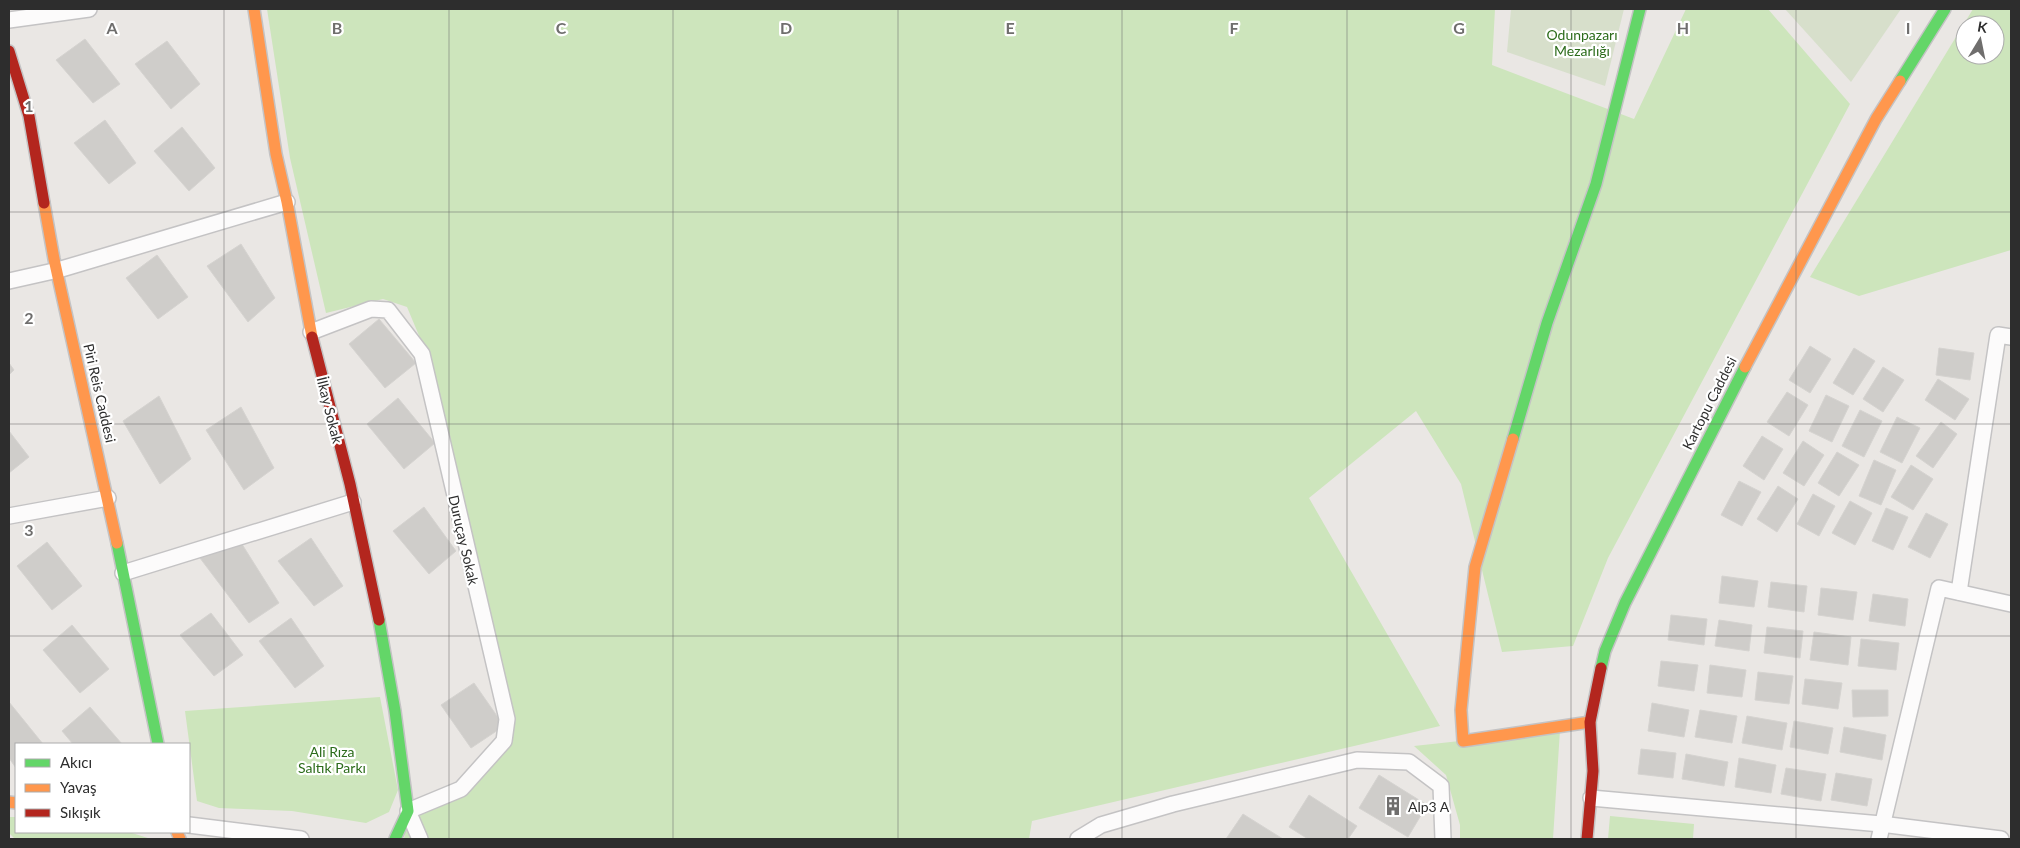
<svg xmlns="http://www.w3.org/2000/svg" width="2020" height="848" font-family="Lato,sans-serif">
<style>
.green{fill:#cde5bc;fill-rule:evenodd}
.cemetery{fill:#d7dfcb}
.building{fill:#cfcdca;stroke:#d5d3d0}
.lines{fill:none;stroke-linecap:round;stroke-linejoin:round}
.street-casing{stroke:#c4c3c4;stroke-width:18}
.fast-casing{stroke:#c4c3c4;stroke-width:14}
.slow-casing{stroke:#c4c3c4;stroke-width:14}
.jam-casing{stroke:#c4c3c4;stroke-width:14}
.street{stroke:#fcfbfb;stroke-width:15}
.fast{stroke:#63d668;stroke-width:11}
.slow{stroke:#ff974d;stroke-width:11}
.jam{stroke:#b3261e;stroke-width:11}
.grid{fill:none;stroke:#6f6e6d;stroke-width:1;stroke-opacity:0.55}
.labels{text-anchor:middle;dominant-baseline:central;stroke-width:4.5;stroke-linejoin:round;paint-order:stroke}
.park-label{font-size:14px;fill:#2c6c1b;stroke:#fff}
.street-label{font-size:14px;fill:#2d2d2d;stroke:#fff}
.poi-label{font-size:14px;fill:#2d2d2d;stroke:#fff;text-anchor:start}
.grid-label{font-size:16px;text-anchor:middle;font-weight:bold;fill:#6f6e6d;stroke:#fff;stroke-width:4.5;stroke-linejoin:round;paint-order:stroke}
</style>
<rect width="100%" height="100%" fill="#eae7e4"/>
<g class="green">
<path d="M267,9H1495L1492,65L1634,119L1686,9H1768L1850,104L1608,558L1573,646L1502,652L1461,484L1416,411L1309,498L1440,726L1032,821L1029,839H404L408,811L461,788L504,741L433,369L407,307L383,299L326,313L290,158Z"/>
<path d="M1973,9H2011V250L1859,296L1810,277ZM1965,25H1995V55H1965Z"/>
<path d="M380,697L398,790L389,812L366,823L292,811L219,808L197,801L185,711Z"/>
<path d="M1560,730L1553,839H1460V825L1446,775L1414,746Z"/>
<path d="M1610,816L1694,824L1693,839H1608Z"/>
<path d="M9,817H16V832H129L151,839H15L9,833Z"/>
</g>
<g class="cemetery">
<path d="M1511,9H1624L1605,86L1507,52Z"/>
<path d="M1785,9H1901L1851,82Z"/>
</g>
<g class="building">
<path d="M85,39L120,84L93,103L56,60Z"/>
<path d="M167,41L200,84L171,109L135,64Z"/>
<path d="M105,120L136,163L109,184L74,143Z"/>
<path d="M182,127L215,168L189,191L154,151Z"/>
<path d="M241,244L275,298L248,322L207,266Z"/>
<path d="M157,255L188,297L158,319L126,278Z"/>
<path d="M379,319L416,363L385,388L349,344Z"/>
<path d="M1810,346L1831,359L1810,393L1789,380Z"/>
<path d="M1854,348L1875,361L1853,395L1833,383Z"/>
<path d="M1939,348L1974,353L1970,380L1936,375Z"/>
<path d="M9,363L14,370L9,375Z"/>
<path d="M1883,367L1904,380L1883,412L1863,399Z"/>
<path d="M1938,379L1969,399L1955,420L1925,400Z"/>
<path d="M1787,392L1808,405L1789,436L1767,422Z"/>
<path d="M1826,395L1849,406L1832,442L1809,431Z"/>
<path d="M159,396L191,459L160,484L123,421Z"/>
<path d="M398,398L435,443L404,469L367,424Z"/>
<path d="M241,407L274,468L244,490L206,430Z"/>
<path d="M1860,410L1882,421L1864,457L1842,446Z"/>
<path d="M1897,417L1920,428L1902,463L1880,452Z"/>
<path d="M1941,422L1957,434L1933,468L1916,456Z"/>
<path d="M9,431L29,457L9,473Z"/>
<path d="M1762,436L1783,449L1764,480L1743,466Z"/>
<path d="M1803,441L1824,455L1804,486L1783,473Z"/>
<path d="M1837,452L1859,465L1839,496L1818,483Z"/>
<path d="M1874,460L1896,470L1881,505L1859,496Z"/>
<path d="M1911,465L1933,479L1913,510L1891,497Z"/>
<path d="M1739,481L1761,492L1742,526L1721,515Z"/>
<path d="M1778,486L1798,499L1777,532L1757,519Z"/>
<path d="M1813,494L1835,506L1819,536L1797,524Z"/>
<path d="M1850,501L1872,513L1855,545L1832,533Z"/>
<path d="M424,507L456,551L429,574L393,531Z"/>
<path d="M1886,508L1908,517L1893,550L1872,541Z"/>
<path d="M1926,513L1948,524L1930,558L1908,547Z"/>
<path d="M311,538L343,586L314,606L278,561Z"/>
<path d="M240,541L279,603L249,623L200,558Z"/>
<path d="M47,542L82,586L52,610L17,566Z"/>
<path d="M1722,576L1758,581L1754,607L1719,603Z"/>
<path d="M1771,582L1807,586L1804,612L1768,607Z"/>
<path d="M1821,588L1857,592L1853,620L1818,615Z"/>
<path d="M1873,594L1908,599L1905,626L1869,621Z"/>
<path d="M211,613L243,655L214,676L180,635Z"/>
<path d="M1671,615L1707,619L1704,645L1668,640Z"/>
<path d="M291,618L324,666L295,688L259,641Z"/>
<path d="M1719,620L1752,625L1749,651L1715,646Z"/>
<path d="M72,625L109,669L80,693L43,650Z"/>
<path d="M1767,627L1803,631L1800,658L1764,653Z"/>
<path d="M1814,632L1851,637L1848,665L1810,660Z"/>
<path d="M1861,639L1899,643L1896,670L1858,666Z"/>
<path d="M1661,661L1698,665L1694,691L1658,686Z"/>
<path d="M1710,665L1746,670L1742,697L1707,693Z"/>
<path d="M1758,672L1793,676L1789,704L1755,700Z"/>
<path d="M1805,679L1842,683L1838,709L1802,704Z"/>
<path d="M474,683L504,726L471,748L441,705Z"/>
<path d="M1852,690H1888V716L1853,717Z"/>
<path d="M9,702L43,744H16V768L9,758Z"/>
<path d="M1652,703L1689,710L1684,737L1648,731Z"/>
<path d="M90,707L122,744H73L62,731Z"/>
<path d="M1700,710L1737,716L1732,743L1695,737Z"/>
<path d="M1747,716L1787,723L1782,750L1742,743Z"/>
<path d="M1794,721L1833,728L1828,754L1790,747Z"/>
<path d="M1844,727L1886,735L1882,760L1840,752Z"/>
<path d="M1641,749L1676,753L1673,778L1638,774Z"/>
<path d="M1686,754L1728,762L1724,786L1682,779Z"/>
<path d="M1739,758L1776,765L1771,793L1735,787Z"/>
<path d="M1786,768L1826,774L1821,801L1781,794Z"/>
<path d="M1836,773L1872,779L1867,806L1831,800Z"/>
<path d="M1379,775L1427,805L1408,837L1359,808Z"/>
<path d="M1309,795L1357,826L1348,839H1308L1289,827Z"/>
<path d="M1243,814L1283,839H1226Z"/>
</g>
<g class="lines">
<g class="street-casing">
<g id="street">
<path d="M9,20L89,9"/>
<path d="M9,281L58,270L287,202"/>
<path d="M311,332L371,309L388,310L422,354L507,719L504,741L461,789L408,811L420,839"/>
<path d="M9,516L108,498"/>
<path d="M123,573L353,502"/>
<path d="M1959,592L1998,335L2011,337"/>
<path d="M1591,798L1881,824L2001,839"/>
<path d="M189,825L301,839"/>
<path d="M1078,839L1101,825L1173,804L1357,760L1409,762L1441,786L1443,839"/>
<path d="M1879,839L1939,588L2011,604"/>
</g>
</g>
<g class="fast-casing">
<g id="fast">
<path d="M1900,81L1945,9"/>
<path d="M1513,439L1547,323L1596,184L1640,9"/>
<path d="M117,543L158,744"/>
<path d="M379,620L395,711L408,811L395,839"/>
<path d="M1601,668L1605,651L1625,603L1745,367"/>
</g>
</g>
<g class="slow-casing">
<g id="slow">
<path d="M254,9L276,154L287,202L312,337"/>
<path d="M44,203L54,259L117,543"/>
<path d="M1745,367L1876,119L1900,81"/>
<path d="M1513,439L1475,567L1461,710L1463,741L1590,722"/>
<path d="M9,802L16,803"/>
<path d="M177,832L180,839"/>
</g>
</g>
<g class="jam-casing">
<g id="jam">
<path d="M9,51L29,116L44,203"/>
<path d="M312,337L350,484L379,620"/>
<path d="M1587,839L1593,771L1590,722L1601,668"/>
</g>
</g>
<use href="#street" class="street"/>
<use href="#fast" class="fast"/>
<use href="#slow" class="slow"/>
<use href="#jam" class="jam"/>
</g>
<path class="grid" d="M224,9V839M449,9V839M673,9V839M898,9V839M1122,9V839M1347,9V839M1571,9V839M1796,9V839M9,212H2011M9,424H2011M9,636H2011"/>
<defs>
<g id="building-bare" transform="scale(1.5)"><path d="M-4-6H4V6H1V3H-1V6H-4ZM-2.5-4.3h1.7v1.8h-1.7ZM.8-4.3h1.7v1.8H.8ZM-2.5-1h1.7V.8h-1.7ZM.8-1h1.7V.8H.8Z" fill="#6f6e6d" stroke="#fff" stroke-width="2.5" paint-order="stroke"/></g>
</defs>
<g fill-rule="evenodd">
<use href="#building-bare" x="1393" y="806"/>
</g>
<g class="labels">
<g class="park-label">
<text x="1582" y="34">Odunpazarı<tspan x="1582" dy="16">Mezarlığı</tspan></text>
<text x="332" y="751">Ali Rıza<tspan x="332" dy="16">Saltık Parkı</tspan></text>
</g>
<g class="street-label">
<text transform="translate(100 393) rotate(77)">Piri Reis Caddesi</text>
<text transform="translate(1709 403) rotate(-63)">Kartopu Caddesi</text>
<text transform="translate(330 410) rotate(76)">İlkay Sokak</text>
<text transform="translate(464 540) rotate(77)">Duruçay Sokak</text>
</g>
<g class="poi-label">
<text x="1408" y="806">Alp3 A</text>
</g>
</g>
<g class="grid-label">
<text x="112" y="34">A</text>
<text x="337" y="34">B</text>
<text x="561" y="34">C</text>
<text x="786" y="34">D</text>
<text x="1010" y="34">E</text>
<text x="1234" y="34">F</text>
<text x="1459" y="34">G</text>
<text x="1683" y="34">H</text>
<text x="1908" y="34">I</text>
<text x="29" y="112">1</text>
<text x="29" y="324">2</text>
<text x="29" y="536">3</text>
</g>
<rect width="2020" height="848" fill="none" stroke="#2d2d2d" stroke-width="20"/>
<rect x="15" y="743" width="175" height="90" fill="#ffffff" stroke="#ababab"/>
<rect x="25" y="759" width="25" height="8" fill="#63d668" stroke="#ababab"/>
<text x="60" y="768" font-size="15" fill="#2d2d2d">Akıcı</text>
<rect x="25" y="784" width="25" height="8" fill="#ff974d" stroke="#ababab"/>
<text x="60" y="793" font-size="15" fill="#2d2d2d">Yavaş</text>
<rect x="25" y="809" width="25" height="8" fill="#b3261e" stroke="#ababab"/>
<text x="60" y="818" font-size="15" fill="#2d2d2d">Sıkışık</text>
<g transform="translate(1980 40) rotate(10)"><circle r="24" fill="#ffffff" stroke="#ababab"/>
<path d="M0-4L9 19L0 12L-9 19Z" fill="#6f6e6d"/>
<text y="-8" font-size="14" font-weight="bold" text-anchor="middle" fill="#2d2d2d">K</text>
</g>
</svg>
